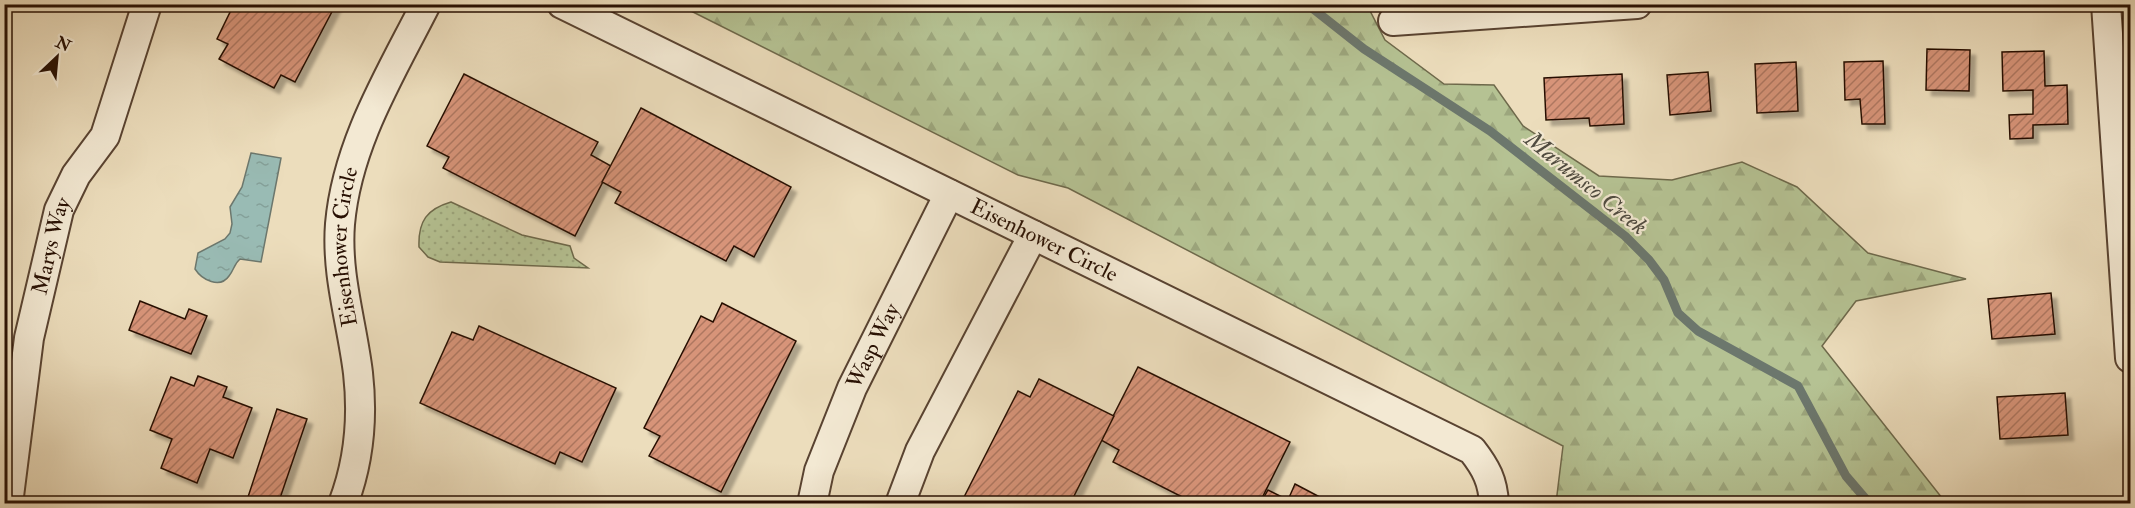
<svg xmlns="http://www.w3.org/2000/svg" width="2135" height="508" font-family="'IM FELL Double Pica',serif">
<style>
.grass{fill:url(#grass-dots);stroke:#6e694b;stroke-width:1.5}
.forest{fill:url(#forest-firs);stroke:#6e694b;stroke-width:1.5}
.water{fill:url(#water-ripples);stroke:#6c776d;stroke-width:1.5}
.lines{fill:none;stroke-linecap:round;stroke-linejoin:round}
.stream{stroke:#6c776d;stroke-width:9}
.building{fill:url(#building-hatch);stroke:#281003;stroke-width:1.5;filter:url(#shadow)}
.street-casing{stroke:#594331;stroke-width:32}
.street{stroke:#f3e9d3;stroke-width:28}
.labels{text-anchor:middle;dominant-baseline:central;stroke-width:4.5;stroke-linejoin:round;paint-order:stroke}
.street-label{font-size:22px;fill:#281003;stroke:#f3e9d3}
.water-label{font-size:24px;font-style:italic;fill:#504c41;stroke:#f3e9d3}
</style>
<defs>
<pattern id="grass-dots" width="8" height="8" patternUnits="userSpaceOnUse" patternTransform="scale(1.5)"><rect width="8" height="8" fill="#b5c293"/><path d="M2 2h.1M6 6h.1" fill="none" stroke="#9ca67d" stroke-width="1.8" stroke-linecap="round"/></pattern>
<pattern id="forest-firs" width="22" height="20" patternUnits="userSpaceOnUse" patternTransform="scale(1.5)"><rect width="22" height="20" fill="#b5c293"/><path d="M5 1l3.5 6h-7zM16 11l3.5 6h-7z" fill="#9ca67d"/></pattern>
<pattern id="water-ripples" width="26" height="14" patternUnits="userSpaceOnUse" patternTransform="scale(1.5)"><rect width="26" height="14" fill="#99bbb4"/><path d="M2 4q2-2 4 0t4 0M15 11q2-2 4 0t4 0" fill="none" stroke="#84a099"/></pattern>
<pattern id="building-hatch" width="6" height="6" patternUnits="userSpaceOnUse" patternTransform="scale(1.5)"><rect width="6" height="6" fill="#d79479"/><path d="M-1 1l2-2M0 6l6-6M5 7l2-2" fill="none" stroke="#ae7761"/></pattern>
<filter id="shadow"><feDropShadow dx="5.5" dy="5.5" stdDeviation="1.5" flood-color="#0004"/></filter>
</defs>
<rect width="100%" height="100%" fill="#ecddbc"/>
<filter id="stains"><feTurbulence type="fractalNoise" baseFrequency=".00333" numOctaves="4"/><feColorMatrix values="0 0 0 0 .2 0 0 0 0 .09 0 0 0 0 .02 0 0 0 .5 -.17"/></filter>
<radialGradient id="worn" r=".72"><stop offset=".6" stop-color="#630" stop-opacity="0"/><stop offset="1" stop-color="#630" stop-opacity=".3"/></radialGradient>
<path class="grass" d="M451,202L522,235L570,246L574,258L588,268L440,262L428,257L419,247C418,221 427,209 451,202Z"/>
<path class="forest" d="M679,5H1367L1385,40L1444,84L1494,85L1523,126L1599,176L1672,180L1742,162L1797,187L1868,253L1966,279L1856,301L1822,346L1946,503H1556L1563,446L1068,188L1018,175Z"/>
<path class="water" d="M251,153L281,158L261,262L240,259C234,264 234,270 229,276C220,289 202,280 195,269L198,253L225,239L230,233L232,224L230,207L242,187Z"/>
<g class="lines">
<path class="stream" d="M1307,4L1364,49L1490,131L1625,236L1649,260L1664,280L1678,313L1698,331L1798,386L1846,476L1870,504"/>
</g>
<g class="building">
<path d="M234,4H336L295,82L281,75L274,88L219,59L228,44L217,39Z"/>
<path d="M1927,49L1970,50L1969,91L1926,90Z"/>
<path d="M2044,51L2045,86L2067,85L2068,124L2033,125V138L2010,139L2009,115L2033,114V90L2003,91L2002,52Z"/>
<path d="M1883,61L1885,124H1862L1860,99L1845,100L1844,62Z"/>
<path d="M1796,62L1798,111L1757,113L1755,64Z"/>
<path d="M1708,72L1711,111L1670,115L1667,75Z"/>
<path d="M464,74L598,142L591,155L611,166L575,236L443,168L449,157L427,146Z"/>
<path d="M1622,74L1624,124L1590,126L1589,118L1546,120L1544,78Z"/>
<path d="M641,108L791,187L754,257L734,246L726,261L615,203L621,192L602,182Z"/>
<path d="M2051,293L2055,334L1992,339L1988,299Z"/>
<path d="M140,301L185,319L189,309L207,316L191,354L129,330Z"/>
<path d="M722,303L796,341L721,492L649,456L660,436L644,428L701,316L713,322Z"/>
<path d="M479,326L616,388L582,462L560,452L555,464L420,403L452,332L473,340Z"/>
<path d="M1138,367L1290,442L1259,504H1196L1113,462L1119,450L1101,440Z"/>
<path d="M198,376L227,387L223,397L252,408L233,458L210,449L197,483L161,468L172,439L150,430L171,377L194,386Z"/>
<path d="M1039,379L1114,416L1070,504L961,503L1018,391L1030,397Z"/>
<path d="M2065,393L2068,435L2000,439L1997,397Z"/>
<path d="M277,409L307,419L278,504H256L247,500Z"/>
<path d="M1295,484L1333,504H1260L1268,490L1288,500Z"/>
</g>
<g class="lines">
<g class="street-casing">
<g id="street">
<path id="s1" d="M562,4L1472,450C1486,468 1493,481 1494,504"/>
<path d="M2106,4L2130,358"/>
<path d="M1393,21L1637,4"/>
<path id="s2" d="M8,504L29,338L59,210L76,175L105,136L147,4"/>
<path id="s3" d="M343,504C359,462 363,417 358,373C352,323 336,275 340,224C347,144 390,75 426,4"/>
<path id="s4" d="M812,504L819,471L852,388L949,194"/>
<path d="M900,504L920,451L1033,235"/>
</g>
</g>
<use href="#street" class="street"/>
</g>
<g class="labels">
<g class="street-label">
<text stroke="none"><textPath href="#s1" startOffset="537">Eisenhower Circle</textPath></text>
<text stroke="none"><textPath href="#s2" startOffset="262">Marys Way</textPath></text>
<text stroke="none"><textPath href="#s3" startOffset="261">Eisenhower Circle</textPath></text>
<text stroke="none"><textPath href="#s4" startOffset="170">Wasp Way</textPath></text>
</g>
<g class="water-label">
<text transform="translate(1586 183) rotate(39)">Marumsco Creek</text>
</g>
</g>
<rect width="2135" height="508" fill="none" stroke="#ecddbc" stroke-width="24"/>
<rect x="6" y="6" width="2123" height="496" fill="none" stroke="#281003" stroke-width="3"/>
<rect x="12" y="12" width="2111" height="484" fill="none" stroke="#281003" stroke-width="1.5"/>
<g transform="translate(57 57) rotate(26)" stroke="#f3e9d3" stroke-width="4.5" paint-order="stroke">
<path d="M0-4.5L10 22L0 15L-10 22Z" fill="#281003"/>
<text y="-9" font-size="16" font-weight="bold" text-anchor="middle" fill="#281003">N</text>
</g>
<rect width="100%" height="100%" filter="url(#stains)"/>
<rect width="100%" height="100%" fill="url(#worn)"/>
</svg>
